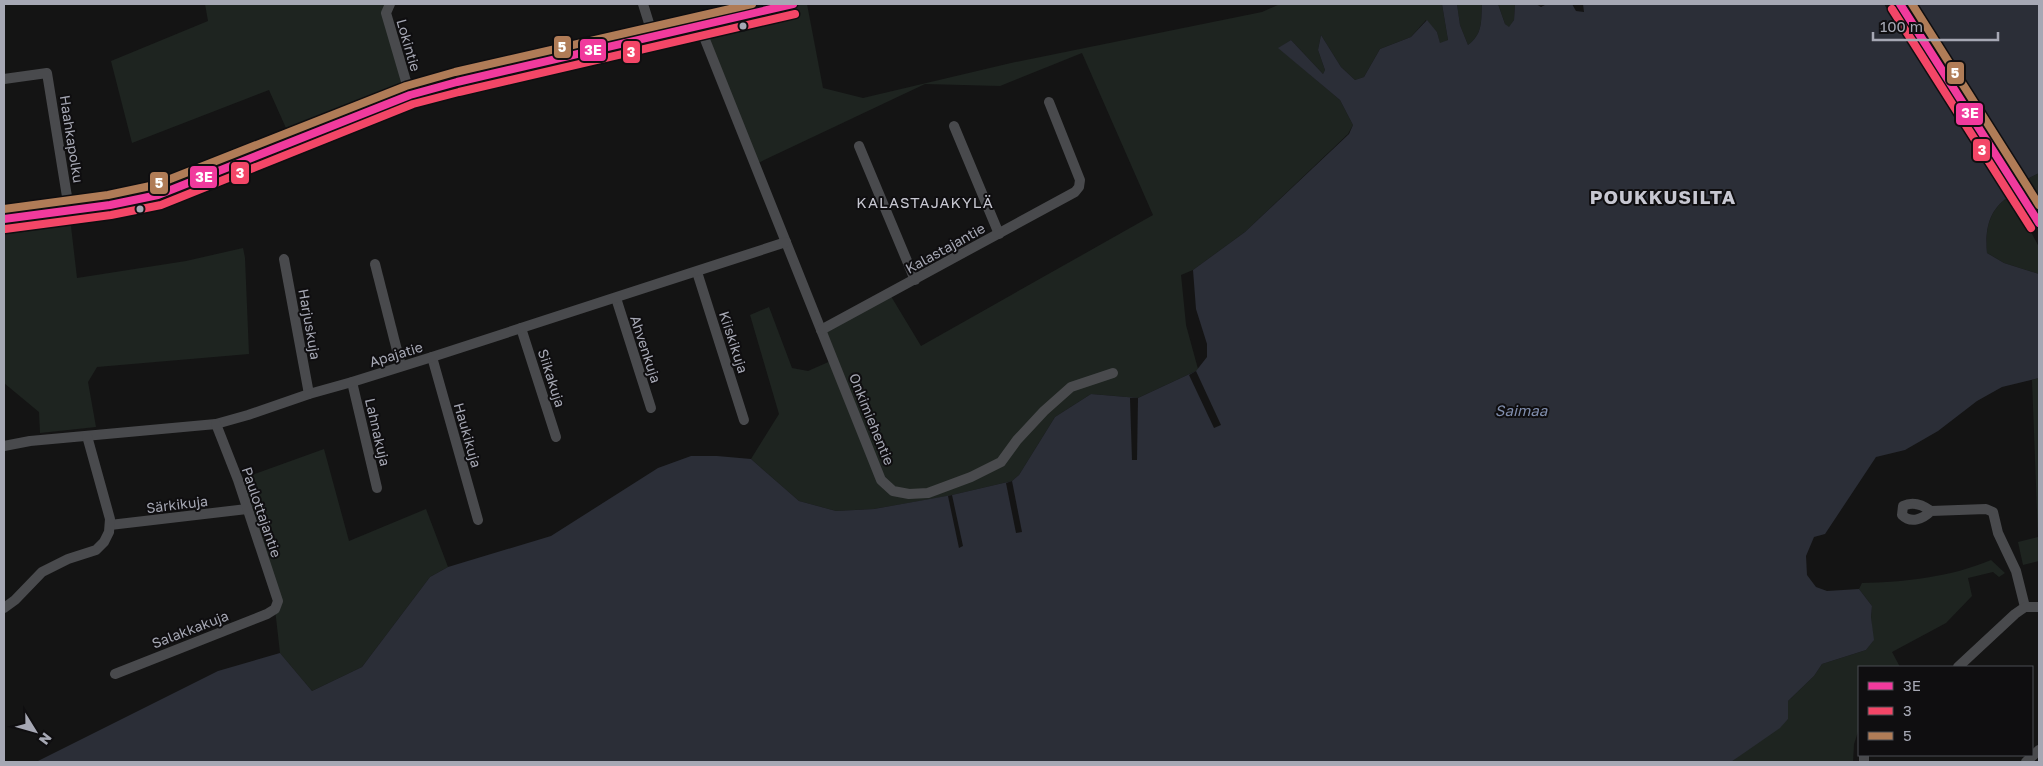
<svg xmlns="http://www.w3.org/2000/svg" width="2043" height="766" font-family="'Golos Text',sans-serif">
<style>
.green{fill:#1e2420}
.water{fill:#2b2e37}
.pier{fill:#141414}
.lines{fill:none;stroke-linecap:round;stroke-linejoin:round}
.minor{stroke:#494a4d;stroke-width:10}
.bus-1-casing{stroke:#0f0e10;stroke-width:11}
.bus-2-casing{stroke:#0f0e10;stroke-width:11}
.bus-3-casing{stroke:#0f0e10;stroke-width:11}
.bus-1{stroke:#f13a9d;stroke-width:8}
.bus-2{stroke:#f34667;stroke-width:8}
.bus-3{stroke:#b07c57;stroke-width:8}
.bus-dot{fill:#a6a8b4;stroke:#0f0e10;stroke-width:2}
.labels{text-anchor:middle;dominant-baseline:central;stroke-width:4;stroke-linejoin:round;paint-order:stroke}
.street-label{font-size:14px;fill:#a6a8b4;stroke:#0f0e10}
.neighbourhood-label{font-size:15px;letter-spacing:1px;fill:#c7c7d1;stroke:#0f0e10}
.water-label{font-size:15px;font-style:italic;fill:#808ead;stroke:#0f0e10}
.district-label{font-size:19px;font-weight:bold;letter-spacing:1px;fill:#c7c7d1;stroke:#0f0e10}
.line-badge{stroke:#0f0e10;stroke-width:2}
.badge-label{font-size:14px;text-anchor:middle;font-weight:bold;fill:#fff}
</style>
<rect width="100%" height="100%" fill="#141414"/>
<g class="green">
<path d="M205,4H390L386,13L406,92L290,137L269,90L132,143L111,61L208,21Z"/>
<path d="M793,4H807L823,88L863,98L1011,63L1262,12L1280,4H1442L1448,40L1440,44L1437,32L1426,20L1411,37L1380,49L1364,77L1355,80L1341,67L1321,35L1318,50L1325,70L1323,74L1291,40L1279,48L1340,100L1353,125L1348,134L1245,232L1193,270L1181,275L1186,325L1198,369L1196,371L1138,398L1091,394L1055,417L1019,475L1012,481L948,496L874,509L836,511L799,501L751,459L779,414L750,315L769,307L792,368L808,371L833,360L821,330L889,293L921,346L1153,215L1082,53L1000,86L925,84L758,163L700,27Z"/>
<path d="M1457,4H1482C1481,21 1483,34 1468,45L1460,25Z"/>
<path d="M1498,4H1515L1514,20L1509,28L1505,24Z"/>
<path d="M2039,173V197H2034L2025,180Z"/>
<path d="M2007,198L2015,202L2039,247V274L2004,263L1987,253C1985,231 1988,211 2007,198Z"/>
<path d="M69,209L77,278L186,261L243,248L245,258L249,354L97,367L88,382L96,427L40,433L39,412L4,383V219Z"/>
<path d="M2039,378V561L2023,565L2018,542L2038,537L2032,380Z"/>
<path d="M324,449L349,541L426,509L448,567L430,577L362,667L312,691L280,653L275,609L278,601L238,480Z"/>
<path d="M1991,560L2005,573L1999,577L1993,572L1968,578L1972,596L1946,623L1892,652L1900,667H1859V729L1854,744L1853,762H1731L1788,719V701L1814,676L1822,664L1866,650L1873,641L1871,617L1872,606L1859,589L1862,583C1905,582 1951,577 1991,560Z"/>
</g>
<path class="water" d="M1442,4H1457L1460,25L1468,45C1483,34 1481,21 1482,4H1498L1505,24L1509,27L1514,20L1515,4H1536L1541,7L1547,4H1572L1576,11L1584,12L1583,4H1884L1949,106L1969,94L1911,4H2039V173L2025,180L1985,121L1966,135L2007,198C1988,211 1985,231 1987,253L2004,263L2039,274V378L2002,387L1977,401L1938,431L1905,450L1876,457L1825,534L1814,537L1806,556L1807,575L1816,587L1827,591L1859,589L1872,606L1871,617L1874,640L1866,650L1822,664L1814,676L1788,701V719L1780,728L1731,762H36L218,671L280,653L312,691L362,667L430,577L448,567L551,536L658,468L691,456H717L751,459L799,501L836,511L874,509L952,495L1012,481L1019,475L1055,417L1091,394L1138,398L1196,371L1207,357V344L1196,309L1193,270L1245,232L1349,134L1353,125L1340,100L1278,48L1291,40L1323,74L1325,70L1318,50L1321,35L1341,67L1355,80L1364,77L1380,49L1411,37L1427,20L1437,32L1440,43L1448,40Z"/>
<g class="pier">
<path d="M1196,371L1221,425L1214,428L1189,375Z"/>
<path d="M1130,398H1138L1137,460H1132Z"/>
<path d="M1012,481L1022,532L1016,533L1006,483Z"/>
<path d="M952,495L963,546L959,548L948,496Z"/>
</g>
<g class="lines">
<g class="minor">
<path d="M390,4L386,13L410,95"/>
<path d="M643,4L653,36"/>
<path d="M1900,4L2039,223"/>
<path d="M700,27L881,480L893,491L909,494L928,493L971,477L1001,462L1017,440L1044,411L1071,387L1113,373"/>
<path d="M4,79L47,73L69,209"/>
<path d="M954,126L999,234"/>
<path d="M859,146L915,280"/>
<path d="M4,219L110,205L158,195L410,95L457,82L653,36L700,27L793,4"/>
<path d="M284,259L309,394"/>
<path d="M375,264L401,366"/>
<path d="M697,272L744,420"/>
<path d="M616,298L651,408"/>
<path d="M521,328L556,437"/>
<path d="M821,330L1075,192L1079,187L1080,180L1049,102"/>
<path d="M432,357L478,520"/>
<path d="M352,382L377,488"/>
<path d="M4,446L30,441L216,424L248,415L309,394L352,382L432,357L786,242"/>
<path d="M1931,511C1923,519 1911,524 1902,515L1903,506C1913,501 1923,505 1931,511L1986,509L1993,512L1998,533L2016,571L2025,607"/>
<path d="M110,525L247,509"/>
<path d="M4,608L15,600L42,572L68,559L96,550L104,542L109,532L110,519L87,436"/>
<path d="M1958,667L2015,614L2025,607H2039"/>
<path d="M115,674L267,614L275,609L278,601L238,480L216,424"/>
<path d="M1864,762V755"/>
<path d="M2026,762L2039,750"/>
</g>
<g class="bus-1-casing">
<g id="bus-1">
<path d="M1900,4L2039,223"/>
<path d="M4,219L110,205L158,195L410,95L457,82L793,4"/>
</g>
</g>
<g class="bus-2-casing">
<g id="bus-2">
<path d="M1892,9L2031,228"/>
<path d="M5,229L111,215L161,205L413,104L459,92L795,14"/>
</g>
</g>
<g class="bus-3-casing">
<g id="bus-3">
<path d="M1912,4L2039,205"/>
<path d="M4,209L108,195L155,185L406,86L455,72L752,4"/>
</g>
</g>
<use href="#bus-1" class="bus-1"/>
<use href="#bus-2" class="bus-2"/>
<use href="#bus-3" class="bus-3"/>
</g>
<g class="bus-dot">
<circle cx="743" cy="26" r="4.5"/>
<circle cx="140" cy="209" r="4.5"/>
</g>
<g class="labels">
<g class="street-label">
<text transform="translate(409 45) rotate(74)">Lokintie</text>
<text transform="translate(72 139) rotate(81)">Haahkapolku</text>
<text transform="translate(945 248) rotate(-29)">Kalastajantie</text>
<text transform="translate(310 324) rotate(80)">Harjuskuja</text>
<text transform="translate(734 342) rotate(72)">Kiiskikuja</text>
<text transform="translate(646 349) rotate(72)">Ahvenkuja</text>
<text transform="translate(396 354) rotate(-17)">Apajatie</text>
<text transform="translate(552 378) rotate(72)">Siikakuja</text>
<text transform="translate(872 419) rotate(68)">Onkimiehentie</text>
<text transform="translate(378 432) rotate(77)">Lahnakuja</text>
<text transform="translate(468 435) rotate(74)">Haukikuja</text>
<text transform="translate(177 504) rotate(-7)">Särkikuja</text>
<text transform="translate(262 512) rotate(71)">Paulottajantie</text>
<text transform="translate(190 629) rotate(-21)">Salakkakuja</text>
</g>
<g class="neighbourhood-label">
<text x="925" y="202">KALASTAJAKYLÄ</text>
</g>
<g class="water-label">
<text x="1521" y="410">Saimaa</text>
</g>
<g class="district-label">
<text x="1663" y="196">POUKKUSILTA</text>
</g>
</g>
<g class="line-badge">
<rect x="553" y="35" width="19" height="24" rx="5" fill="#b07c57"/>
<rect x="579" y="38" width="28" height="24" rx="5" fill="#f13a9d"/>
<rect x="622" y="40" width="19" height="24" rx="5" fill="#f34667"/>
<rect x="1946" y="61" width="19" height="24" rx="5" fill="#b07c57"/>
<rect x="1955" y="102" width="29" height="24" rx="5" fill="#f13a9d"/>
<rect x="1972" y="138" width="19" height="24" rx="5" fill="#f34667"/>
<rect x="230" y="161" width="20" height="24" rx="5" fill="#f34667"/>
<rect x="189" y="165" width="29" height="24" rx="5" fill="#f13a9d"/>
<rect x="149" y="171" width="20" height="24" rx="5" fill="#b07c57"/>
</g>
<g class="badge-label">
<text x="562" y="52">5</text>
<text x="593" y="55">3E</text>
<text x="631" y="57">3</text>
<text x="1955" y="78">5</text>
<text x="1970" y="118">3E</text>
<text x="1982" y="155">3</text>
<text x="240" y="178">3</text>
<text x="204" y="182">3E</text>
<text x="159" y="188">5</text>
</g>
<rect width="2043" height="766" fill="none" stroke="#a6a8b4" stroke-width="10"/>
<rect x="1858" y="666" width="175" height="90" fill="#0f0e10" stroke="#4b4c52"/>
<rect x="1868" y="682" width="25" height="8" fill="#f13a9d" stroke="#4b4c52"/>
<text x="1903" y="691" font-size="15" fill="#a6a8b4">3E</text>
<rect x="1868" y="707" width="25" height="8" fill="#f34667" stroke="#4b4c52"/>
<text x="1903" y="716" font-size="15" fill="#a6a8b4">3</text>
<rect x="1868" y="732" width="25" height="8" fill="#b07c57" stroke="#4b4c52"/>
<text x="1903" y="741" font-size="15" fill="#a6a8b4">5</text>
<g transform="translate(35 731) rotate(127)" stroke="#0f0e10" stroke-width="4" paint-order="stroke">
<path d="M0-4L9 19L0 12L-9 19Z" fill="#a6a8b4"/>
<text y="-8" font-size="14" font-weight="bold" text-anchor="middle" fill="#a6a8b4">N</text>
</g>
<path d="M1873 32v8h125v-8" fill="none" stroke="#a6a8b4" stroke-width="2.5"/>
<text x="1880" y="32" font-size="15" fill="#a6a8b4" stroke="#0f0e10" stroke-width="4" paint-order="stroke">100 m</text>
</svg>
